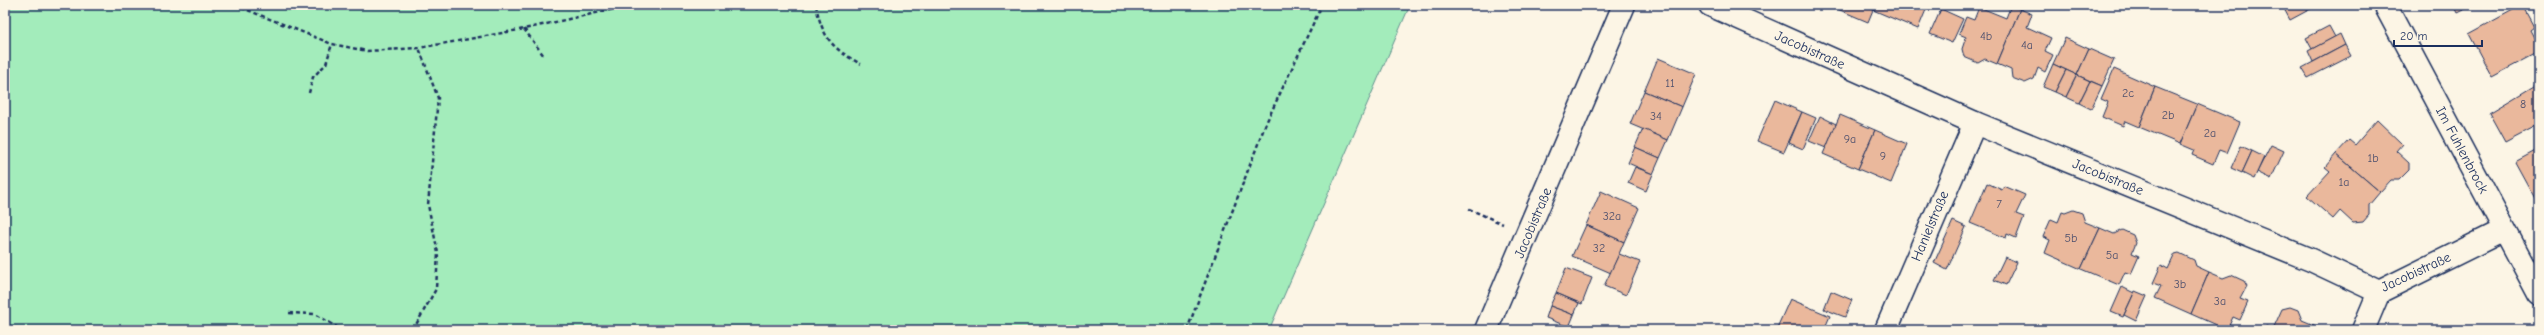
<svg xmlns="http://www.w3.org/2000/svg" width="2544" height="335" font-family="'Comic Neue',sans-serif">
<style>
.green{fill:#a3ecbb;stroke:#5f8e8c}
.building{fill:#eab89c;stroke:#1b2f5e}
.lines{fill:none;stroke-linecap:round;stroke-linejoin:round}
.minor-casing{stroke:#1b2f5e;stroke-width:25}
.tertiary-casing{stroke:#1b2f5e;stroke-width:25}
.path{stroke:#1b2f5e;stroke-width:2.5;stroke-dasharray:4 3;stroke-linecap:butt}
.minor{stroke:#fcf5e5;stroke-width:22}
.tertiary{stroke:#fcf5e5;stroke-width:22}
.labels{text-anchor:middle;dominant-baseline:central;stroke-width:3;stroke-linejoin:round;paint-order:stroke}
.number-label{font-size:12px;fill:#4f516e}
.street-label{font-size:14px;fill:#1b2f5e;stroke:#fcf5e5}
</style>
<rect width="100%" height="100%" fill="#fcf5e5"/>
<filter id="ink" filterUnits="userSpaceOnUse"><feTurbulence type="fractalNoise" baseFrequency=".025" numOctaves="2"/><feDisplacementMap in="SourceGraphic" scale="8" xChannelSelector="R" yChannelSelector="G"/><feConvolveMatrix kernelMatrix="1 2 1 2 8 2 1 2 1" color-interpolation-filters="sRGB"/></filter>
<g filter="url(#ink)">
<path class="green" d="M5,5H1410L1269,330H5Z"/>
<g class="building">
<path d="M1828,5H1875L1868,22Z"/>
<path d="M1875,5H1928L1918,29L1873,10Z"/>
<path d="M2011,5L2020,9L1997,64L1985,59L1978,63L1964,57L1962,49L1966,37L1959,34L1966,17L1974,20L1979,7L2006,18Z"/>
<path d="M2282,5H2318L2290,20Z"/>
<path d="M2453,5H2473L2457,13Z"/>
<path d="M2522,5L2534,27L2530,30L2539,47V52L2492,77L2469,34Z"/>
<path d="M1941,9L1963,19L1952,43L1930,34Z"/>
<path d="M2020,9L2032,14L2027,27L2051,38L2045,51L2053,55L2045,72L2038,68L2034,79L2025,83L2012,78L2011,70L1997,64Z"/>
<path d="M2329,26L2335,37L2312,49L2306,38Z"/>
<path d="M2340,34L2345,45L2313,62L2308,51Z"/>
<path d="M2065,38L2089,49L2077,75L2053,64Z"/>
<path d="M2345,45L2351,56L2308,78L2302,68Z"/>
<path d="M2089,49L2114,60L2102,86L2077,75Z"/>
<path d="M1658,58L1696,74L1682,107L1644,91Z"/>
<path d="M2053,64L2066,70L2055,92L2043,87Z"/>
<path d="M2114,69L2155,87L2139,127L2125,121L2123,126L2102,117L2108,102L2101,99Z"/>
<path d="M2066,70L2077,75L2066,97L2055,92Z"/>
<path d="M2077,75L2090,81L2079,103L2066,97Z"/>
<path d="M2090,81L2102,86L2091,109L2079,103Z"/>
<path d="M2539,83V124L2505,142L2489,113Z"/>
<path d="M2155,87L2197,104L2180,144L2139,127Z"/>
<path d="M1644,91L1682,107L1668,140L1630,124Z"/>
<path d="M1775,100L1802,112L1784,152L1757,141Z"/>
<path d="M2197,104L2240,122L2227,153L2219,150L2213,164L2192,155L2194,150L2180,144Z"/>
<path d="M1802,112L1816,118L1803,149L1789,143Z"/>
<path d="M1840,115L1875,130L1858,169L1823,154Z"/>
<path d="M1820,116L1836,124L1826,148L1809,141Z"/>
<path d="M2377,120L2402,144L2396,151L2409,163V170L2399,180H2391L2380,192L2336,154L2349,140L2355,145Z"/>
<path d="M1643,129L1668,140L1660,158L1635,147Z"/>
<path d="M1875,130L1907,144L1891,183L1858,169Z"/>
<path d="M2271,145L2284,151L2271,179L2257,172Z"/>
<path d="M2241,146L2252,151L2242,173L2231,168Z"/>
<path d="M1635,147L1660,158L1653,174L1628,163Z"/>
<path d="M2539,149V204H2538L2515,162Z"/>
<path d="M2252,151L2264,157L2254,179L2242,173Z"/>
<path d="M2336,154L2380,192L2369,205V215L2363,222L2353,223L2340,211L2333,219L2307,196L2330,171L2325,167Z"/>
<path d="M1635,167L1653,174L1646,191L1628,183Z"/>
<path d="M1987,183L2002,190L2004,186L2025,195L2016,214L2024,217L2016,238L2007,234L2006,238L1970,223Z"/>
<path d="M1601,191L1639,208L1624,242L1586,225Z"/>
<path d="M2073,210L2082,213L2085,222L2100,228L2081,269L2045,253L2050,240L2043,237L2051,219L2058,222L2062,212L2065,213Z"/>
<path d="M1953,221L1966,227L1947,270L1934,263Z"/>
<path d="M1586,225L1624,242L1611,273L1572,256Z"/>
<path d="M2100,228L2114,234L2122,230L2133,235L2136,243L2132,253L2139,256L2131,274L2125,272L2119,285L2081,269Z"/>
<path d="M2179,253L2194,260L2196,266L2209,272L2191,314L2155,298L2161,286L2153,283L2161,265L2168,269L2175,254Z"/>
<path d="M1619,254L1640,262L1626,295L1604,286Z"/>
<path d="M2005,257L2017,262L2006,285L1994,280Z"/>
<path d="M1566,268L1592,278L1582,304L1556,293Z"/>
<path d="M2209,272L2223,278L2231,275L2244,281L2247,286L2240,299L2248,302L2240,320L2233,317L2227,330L2191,314Z"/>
<path d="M2122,287L2134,293L2123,317L2111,312Z"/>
<path d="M1831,291L1852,300L1845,317L1824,309Z"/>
<path d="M2135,291L2147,296L2136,321L2124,315Z"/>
<path d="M1556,293L1579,303L1574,315L1550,306Z"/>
<path d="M1790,299L1830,316L1824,330H1776Z"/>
<path d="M1550,306L1574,315L1569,327L1546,318Z"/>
<path d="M2290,307L2298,310L2302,320L2326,330H2265L2267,326L2273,329L2282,309Z"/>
</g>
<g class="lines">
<g class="minor-casing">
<g id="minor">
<path d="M1710,5L1975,123L2311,260L2379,292"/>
<path d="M2379,292L2504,230"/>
<path d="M1486,330L1624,5"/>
<path d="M1886,330L1975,123"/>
<path d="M2363,330L2379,292"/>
</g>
</g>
<g class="tertiary-casing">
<path id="tertiary" d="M2385,5L2539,294"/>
</g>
<g class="path">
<path d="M235,5L332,44L367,51L419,48L524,29L632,5"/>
<path d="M816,5C822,37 832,49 861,64"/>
<path d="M524,29L544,56"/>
<path d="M309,93L313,77L326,64L332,44"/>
<path d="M1469,209L1503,224"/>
<path d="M289,313L315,314L342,330"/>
<path d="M413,330L436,289L438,253L428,205L438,98L419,48"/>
<path d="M1187,330L1266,123L1322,5"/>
</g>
<use href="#minor" class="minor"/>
<use href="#tertiary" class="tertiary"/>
</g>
</g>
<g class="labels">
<g class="number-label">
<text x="1986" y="36">4b</text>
<text x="2027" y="45">4a</text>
<text x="1670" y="83">11</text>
<text x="2128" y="93">2c</text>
<text x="2523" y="104">8</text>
<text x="2168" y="115">2b</text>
<text x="1656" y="116">34</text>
<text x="2210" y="133">2a</text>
<text x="1850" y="139">9a</text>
<text x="1883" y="156">9</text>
<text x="2373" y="158">1b</text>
<text x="2344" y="182">1a</text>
<text x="1999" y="204">7</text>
<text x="1612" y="216">32a</text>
<text x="2071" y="238">5b</text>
<text x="1599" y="248">32</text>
<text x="2112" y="255">5a</text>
<text x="2180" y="284">3b</text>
<text x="2220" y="301">3a</text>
</g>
<g class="street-label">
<text transform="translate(1810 50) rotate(24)">Jacobistraße</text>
<text transform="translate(2462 150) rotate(62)">Im Fuhlenbrock</text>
<text transform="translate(2108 177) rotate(22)">Jacobistraße</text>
<text transform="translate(1533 223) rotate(-67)">Jacobistraße</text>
<text transform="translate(1930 226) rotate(-67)">Hanielstraße</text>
<text transform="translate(2416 272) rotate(-25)">Jacobistraße</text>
</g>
</g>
<rect width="2544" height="335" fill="none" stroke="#fcf5e5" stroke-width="20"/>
<rect x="10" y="10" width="2524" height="315" fill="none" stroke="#1b2f5e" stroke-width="1.5" filter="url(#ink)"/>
<path d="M2394 40v6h88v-6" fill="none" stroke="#1b2f5e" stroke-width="2"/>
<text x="2400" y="40" font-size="12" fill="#1b2f5e" stroke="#fcf5e5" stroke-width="3" paint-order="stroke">20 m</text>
</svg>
